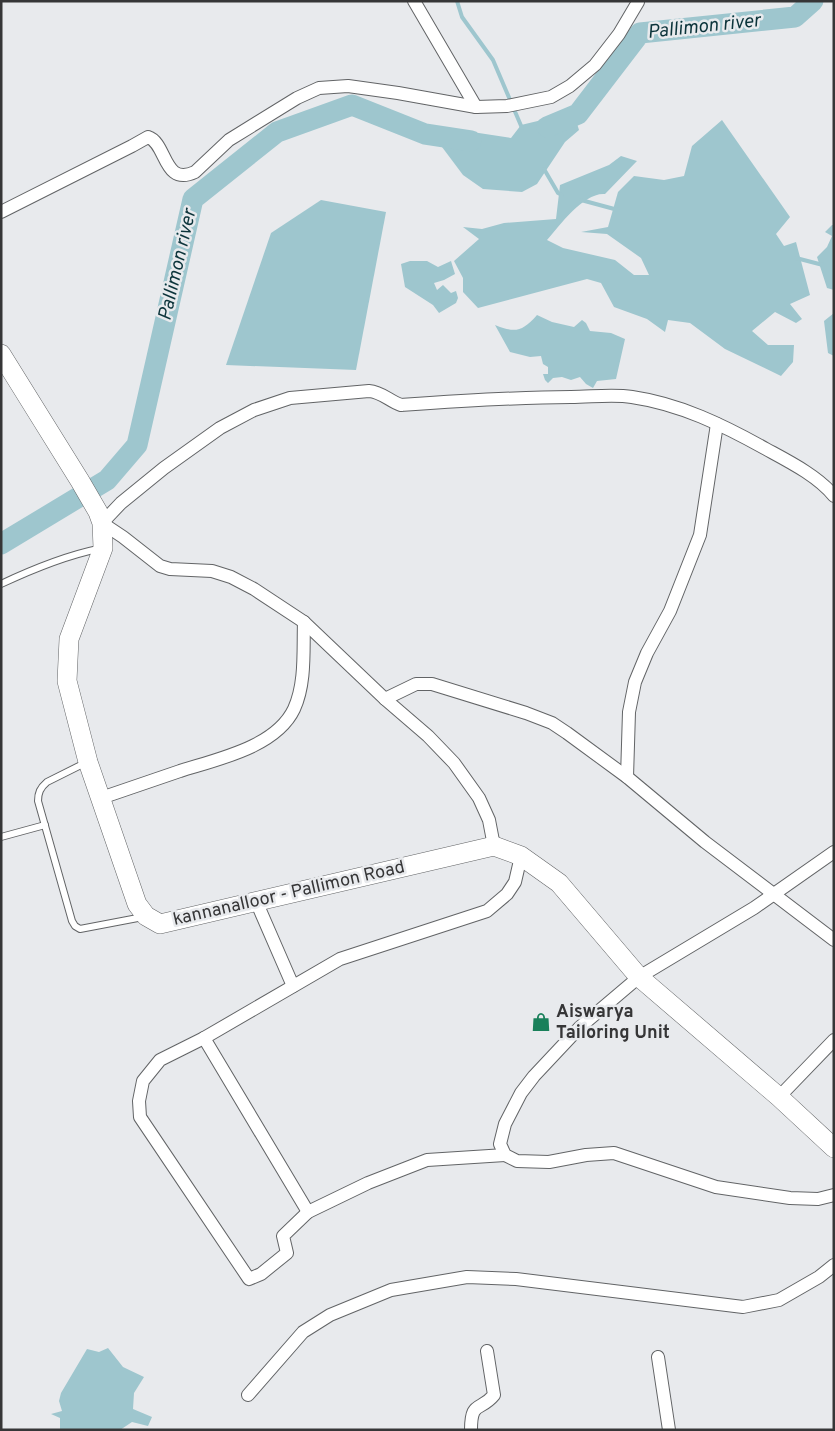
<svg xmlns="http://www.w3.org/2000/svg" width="835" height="1431" font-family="Overpass,sans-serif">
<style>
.water{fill:#9ec6ce}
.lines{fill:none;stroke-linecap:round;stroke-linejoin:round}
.stream{stroke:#9ec6ce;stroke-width:4}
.river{stroke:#9ec6ce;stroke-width:21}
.lane-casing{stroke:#626466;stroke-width:8}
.street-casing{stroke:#626466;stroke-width:14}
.secondary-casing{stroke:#626466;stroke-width:20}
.lane{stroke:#fff;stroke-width:6}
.street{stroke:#fff;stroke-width:12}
.secondary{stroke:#fff;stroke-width:19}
.labels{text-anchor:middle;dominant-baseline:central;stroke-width:5;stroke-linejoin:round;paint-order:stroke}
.street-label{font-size:18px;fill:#363637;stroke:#e8eaed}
.poi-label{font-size:18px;font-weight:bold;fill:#363637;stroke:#e8eaed;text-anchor:start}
.water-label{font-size:19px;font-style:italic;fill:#0c343b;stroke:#e8eaed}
</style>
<rect width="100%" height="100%" fill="#e8eaed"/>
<g class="water">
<path d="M573,111L579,130L565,142L537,184L522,192L483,189L463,175L442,147L446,128L511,138L521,125L546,119Z"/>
<path d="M722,120L790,217L776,234L784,246L796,242L810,295L790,304L802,319L796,323L775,312L752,331L768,345H794L793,362L781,376L725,349L690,323L668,320L665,332L647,319L614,307L601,283L587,279L478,308L463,292V278L454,261L479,239L463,227L482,229L504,223L556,219L560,185L609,165L621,156L637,161L605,194C584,192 560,225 547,240L563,248L615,260L634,275H649L641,258L607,234L581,232L608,227L618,192L634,176L664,180L684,176L692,146Z"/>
<path d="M321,200L386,212L356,370L226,365L271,233Z"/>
<path d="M832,225H834V290L827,288L817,257L827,247L832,236L825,232Z"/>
<path d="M410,261H427L438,267L451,261L455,274L444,280L434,283L437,290L443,285L451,293L456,291L458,298L456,303L439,313L433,305L405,287L401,264Z"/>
<path d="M834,313V356L828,353L824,321Z"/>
<path d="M537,315L552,322L574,327L582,320L586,323L590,331L611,333L625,339L616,379L597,381L593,388L586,384L580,377L571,380L562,377L553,378L548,383L545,380L543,374H548V367L543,364L541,356L530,357L510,352L495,325C515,333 522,332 537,315Z"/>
<path d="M108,1348L123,1367L144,1377L134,1393L133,1409L152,1417L148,1426L132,1422L120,1430H60V1418L51,1414L62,1411L59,1401L61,1393L87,1349L99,1352Z"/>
</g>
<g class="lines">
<g class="stream">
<path d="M457,1L462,17L493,60L522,128"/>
<path d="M544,169L558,193L562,195"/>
<path d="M581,200L618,210"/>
<path d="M796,258L823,265"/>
</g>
<g class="river">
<path d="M547,127L578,114L640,33L795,17L813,1"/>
<path d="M1,544L107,480L137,445L193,199L277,132L352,105L425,134L471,141"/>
</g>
<g class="lane-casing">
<g id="lane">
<path d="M1,584C33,569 64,556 98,549"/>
<path d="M87,762L47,782C40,788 38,793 38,801L72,921L75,926L80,929L143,917"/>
<path d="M1,837L45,825"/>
</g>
</g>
<g class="street-casing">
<g id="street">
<path d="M414,1L476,107"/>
<path d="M1,212L132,146L148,137C167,143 163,187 195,172L229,140L297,98L319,88L348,86L398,93L476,107L507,106L551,97L570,86L595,65L619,34L638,2"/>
<path d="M385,699L416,684H432L526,713L552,723L567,733L627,777L705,842L834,940"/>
<path d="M627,777L629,712L635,682L647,653L670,611L700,535L717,424"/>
<path d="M101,798C127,789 154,780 180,771C218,759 276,747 294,709C306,683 303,650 304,622"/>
<path d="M494,846L489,820L479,798L454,763L428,736L385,699L304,622L254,589L231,577L212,571L170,569L160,566L123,537L102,523L121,503L164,468L220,428L254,410L290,398L369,391C382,392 389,401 401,405C458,401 514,397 571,397C591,397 613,394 632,397C680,404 723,425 766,449C788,461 818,476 834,496"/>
<path d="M834,852L754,908L639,977L580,1027L534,1076L521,1093L505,1124L500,1144L505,1155L517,1161L549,1162L586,1155L614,1153L716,1187L790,1198L818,1199L834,1195"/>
<path d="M256,901L293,986"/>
<path d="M204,1038L308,1212"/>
<path d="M779,1097L834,1040"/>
<path d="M505,1155L427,1160L368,1183L308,1212L283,1236L287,1253L261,1274L249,1279L140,1117L139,1101L143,1081L160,1060L204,1038L340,959L487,911L507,894L515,882L521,856"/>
<path d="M658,1357L669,1430"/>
<path d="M248,1395L303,1332L330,1315L391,1290L467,1277L516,1279L743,1307L779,1300L819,1277L834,1265"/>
<path d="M471,1430C471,1400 480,1412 494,1395L487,1351"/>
</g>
</g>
<g class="secondary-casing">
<path id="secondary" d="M1,354L80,481L98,512L102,523L103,548L69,639L67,681L88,762L137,904L146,916L160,924L494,846L521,856L559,883L639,977L779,1097L834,1148"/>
</g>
<use href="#lane" class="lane"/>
<use href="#street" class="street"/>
<use href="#secondary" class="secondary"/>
</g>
<defs>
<g id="shop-bare" transform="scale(1.5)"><path d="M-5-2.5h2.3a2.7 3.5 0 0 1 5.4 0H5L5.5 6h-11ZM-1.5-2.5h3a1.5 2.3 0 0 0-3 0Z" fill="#19805a" stroke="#e8eaed" stroke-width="2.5" paint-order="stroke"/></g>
</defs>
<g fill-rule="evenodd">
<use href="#shop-bare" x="541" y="1022"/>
</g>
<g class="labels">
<g class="street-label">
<text transform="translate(289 894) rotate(-13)">kannanalloor - Pallimon Road</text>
</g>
<g class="poi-label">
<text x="556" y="1012">Aiswarya<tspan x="556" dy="21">Tailoring Unit</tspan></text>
</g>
<g class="water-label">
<text transform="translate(704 27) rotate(-6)">Pallimon river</text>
<text transform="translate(178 265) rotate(-77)">Pallimon river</text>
</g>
</g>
<rect width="835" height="1431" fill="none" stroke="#363637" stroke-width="5"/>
</svg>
